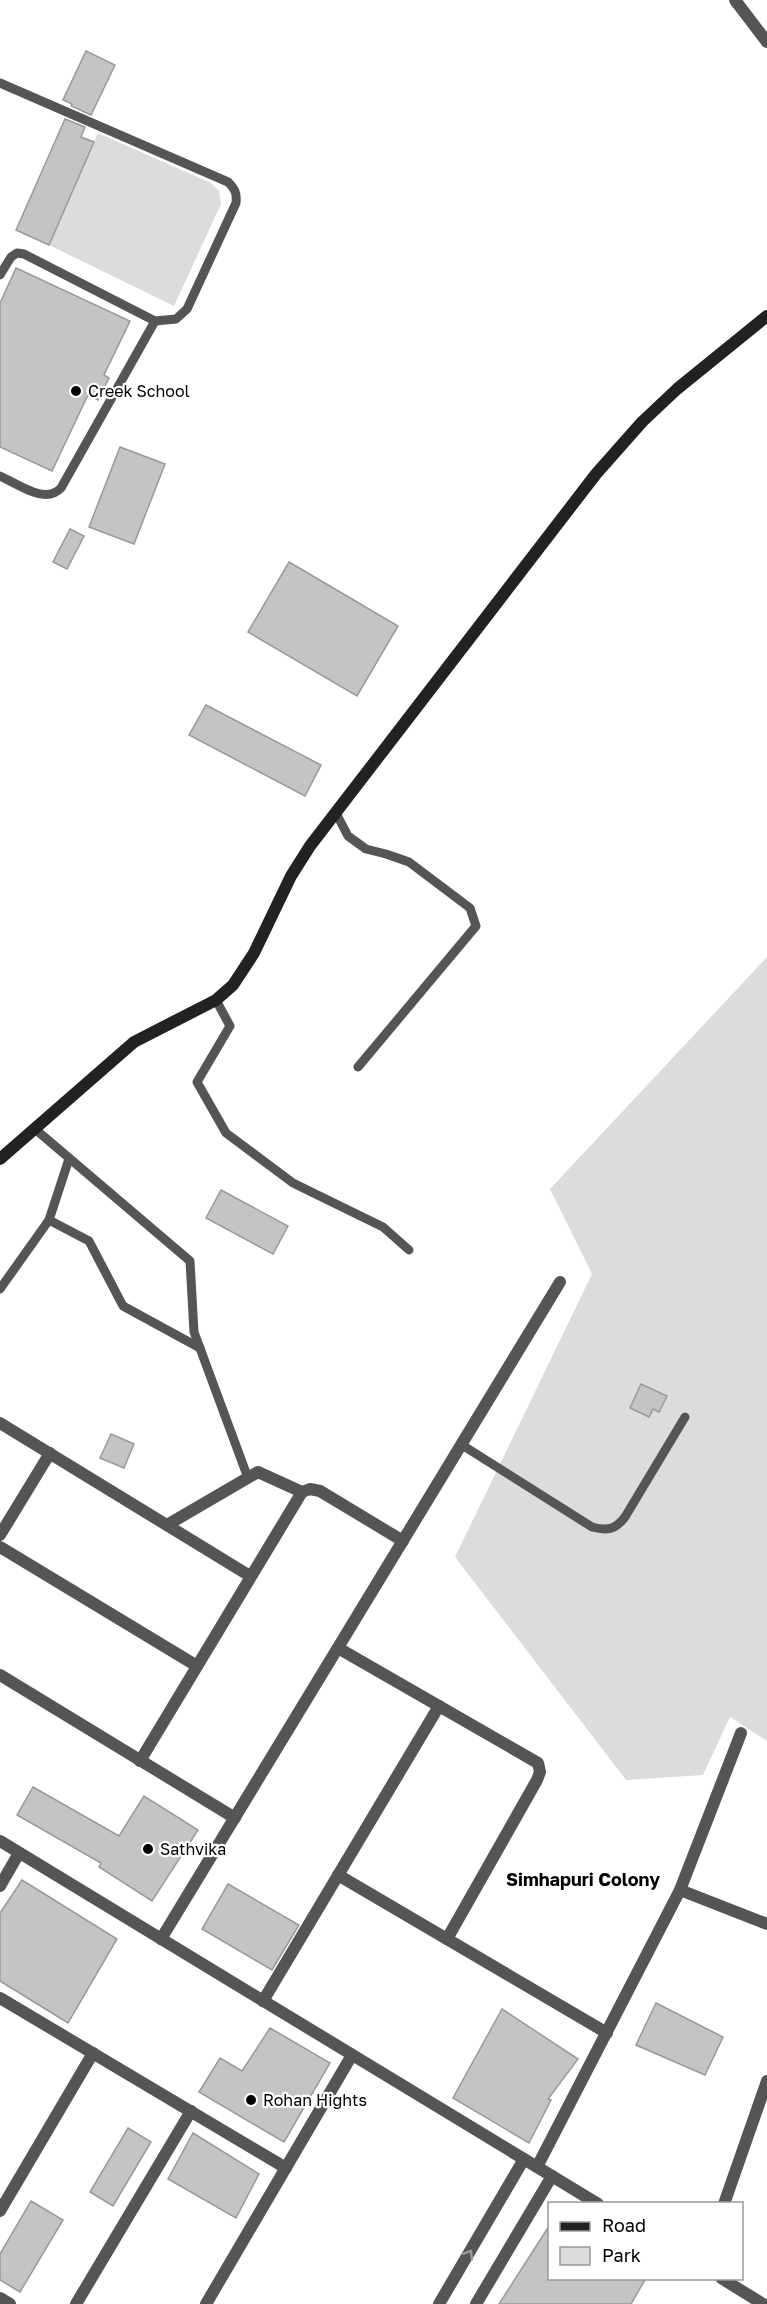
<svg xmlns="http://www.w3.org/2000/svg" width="767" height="2304" font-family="'Golos Text',sans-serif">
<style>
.green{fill:#dcdcdc}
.building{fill:#c4c4c4;stroke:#999;stroke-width:1.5}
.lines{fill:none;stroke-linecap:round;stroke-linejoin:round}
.lane{stroke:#555;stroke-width:9}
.street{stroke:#555;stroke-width:12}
.secondary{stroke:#222;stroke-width:12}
.oneway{stroke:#999}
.poi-dot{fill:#000;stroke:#fff;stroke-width:2}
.labels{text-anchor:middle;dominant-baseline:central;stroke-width:4.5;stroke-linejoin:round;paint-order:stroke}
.poi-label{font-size:16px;fill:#000;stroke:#fff;text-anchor:start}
.neighbourhood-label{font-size:18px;font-weight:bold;fill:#000;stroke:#fff}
</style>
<rect width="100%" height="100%" fill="#fff"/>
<g class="green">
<path d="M98,133L211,183L219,191L221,204L174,306L49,245Z"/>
<path d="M767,957V1741L730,1717L703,1775L626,1780L455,1557L592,1274L550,1189Z"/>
</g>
<g class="building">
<path d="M86,51L115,65L91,115L71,106L72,104L63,100Z"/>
<path d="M65,119L85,127L81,137L94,142L49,245L16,230Z"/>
<path d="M16,268L130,321L104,375L109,378L98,400L88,395L52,471L0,447V303Z"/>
<path d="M120,447L165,464L134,544L89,527Z"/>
<path d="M70,529L84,536L67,569L53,562Z"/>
<path d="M289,562L398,626L357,696L248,632Z"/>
<path d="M206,705L321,765L305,796L189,735Z"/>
<path d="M221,1190L288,1226L273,1254L206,1218Z"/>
<path d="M641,1384L667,1396L659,1412L653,1409L649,1417L630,1408Z"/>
<path d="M111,1434L134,1444L124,1468L100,1458Z"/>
<path d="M33,1787L119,1836L144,1796L198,1830L152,1901L99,1867L101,1863L17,1815Z"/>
<path d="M22,1880L117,1939L68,2023L0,1981V1913Z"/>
<path d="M228,1884L299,1925L272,1970L202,1929Z"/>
<path d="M656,2003L723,2037L705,2075L636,2045Z"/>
<path d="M502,2009L578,2059L548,2099L551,2100L529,2143L453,2098Z"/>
<path d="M270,2028L330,2063L284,2142L199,2092L220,2058L242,2071Z"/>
<path d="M128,2128L151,2142L113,2206L90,2192Z"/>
<path d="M193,2133L259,2174L236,2218L168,2179Z"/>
<path d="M31,2201L63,2220L20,2292L0,2280V2254Z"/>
<path d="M549,2226V2278H646L631,2304H499Z"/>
</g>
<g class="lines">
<g class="lane">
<path d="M0,83L228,182C235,189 237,193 236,203L187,309L176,319L155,321L24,254L17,253L11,257L0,275"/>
<path d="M0,476C18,484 45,505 61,488L155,321"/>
<path d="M337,815L348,836L366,849L386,854L409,862L470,908L476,926L358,1067"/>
<path d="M216,1000L230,1026L197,1082L226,1133L293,1183L383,1227L409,1250"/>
<path d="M35,1129L190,1261L194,1332L248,1478"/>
<path d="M49,1220L89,1241L123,1306L200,1348"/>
<path d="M0,1289L49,1220L69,1159"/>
<path d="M462,1445L592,1527C607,1531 615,1530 625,1517L685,1417"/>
</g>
<g class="street">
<path d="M735,0L767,42"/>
<path d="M0,1423L250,1576"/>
<path d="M167,1525L258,1472L302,1492"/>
<path d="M0,1535L50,1453"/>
<path d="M0,1547L197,1666"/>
<path d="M338,1648L538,1763L540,1772L537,1780L447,1939"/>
<path d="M0,1675L235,1818"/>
<path d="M140,1761L302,1492L310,1489L320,1491L403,1541"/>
<path d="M0,1841L598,2204"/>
<path d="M338,1875L607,2033"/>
<path d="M0,1886L19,1853"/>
<path d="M680,1890L741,1733"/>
<path d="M161,1939L560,1282"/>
<path d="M0,1998L286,2168"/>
<path d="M263,2001L439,1706"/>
<path d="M537,2167L680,1890L767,1924"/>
<path d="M724,2204L767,2081"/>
<path d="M0,2211L93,2053"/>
<path d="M721,2278L763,2304"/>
<path d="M0,2298L10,2304"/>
<path d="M76,2304L191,2111"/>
<path d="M206,2304L352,2055"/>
<path d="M439,2304L524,2159"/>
<path d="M476,2304L552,2176"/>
</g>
<path class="secondary" d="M0,1159L134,1042L216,1000L233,985L254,953L291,876L310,846L596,474L642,422L677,389L767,316"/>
</g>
<defs><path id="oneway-chevron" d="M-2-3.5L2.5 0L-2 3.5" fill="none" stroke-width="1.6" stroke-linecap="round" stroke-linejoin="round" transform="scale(1.5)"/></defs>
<use class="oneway" href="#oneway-chevron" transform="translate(469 2254) rotate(-59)"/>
<g class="poi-dot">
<circle cx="76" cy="391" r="6"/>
<circle cx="148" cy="1849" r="6"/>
<circle cx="251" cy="2100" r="6"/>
</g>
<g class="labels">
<g class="poi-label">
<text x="88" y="391">Creek School</text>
<text x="160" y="1849">Sathvika</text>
<text x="263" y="2100">Rohan Hights</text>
</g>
<g class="neighbourhood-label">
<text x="583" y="1879">Simhapuri Colony</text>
</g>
</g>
<rect x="548" y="2202" width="195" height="78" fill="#ffffff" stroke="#999999" stroke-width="1.5"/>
<rect x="560" y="2222" width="30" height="9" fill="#222222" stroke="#999999" stroke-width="1.5"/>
<text x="602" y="2232" font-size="18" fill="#000000">Road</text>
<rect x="560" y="2247" width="30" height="18" fill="#dcdcdc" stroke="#999999" stroke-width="1.5"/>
<text x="602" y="2262" font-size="18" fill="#000000">Park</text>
</svg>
